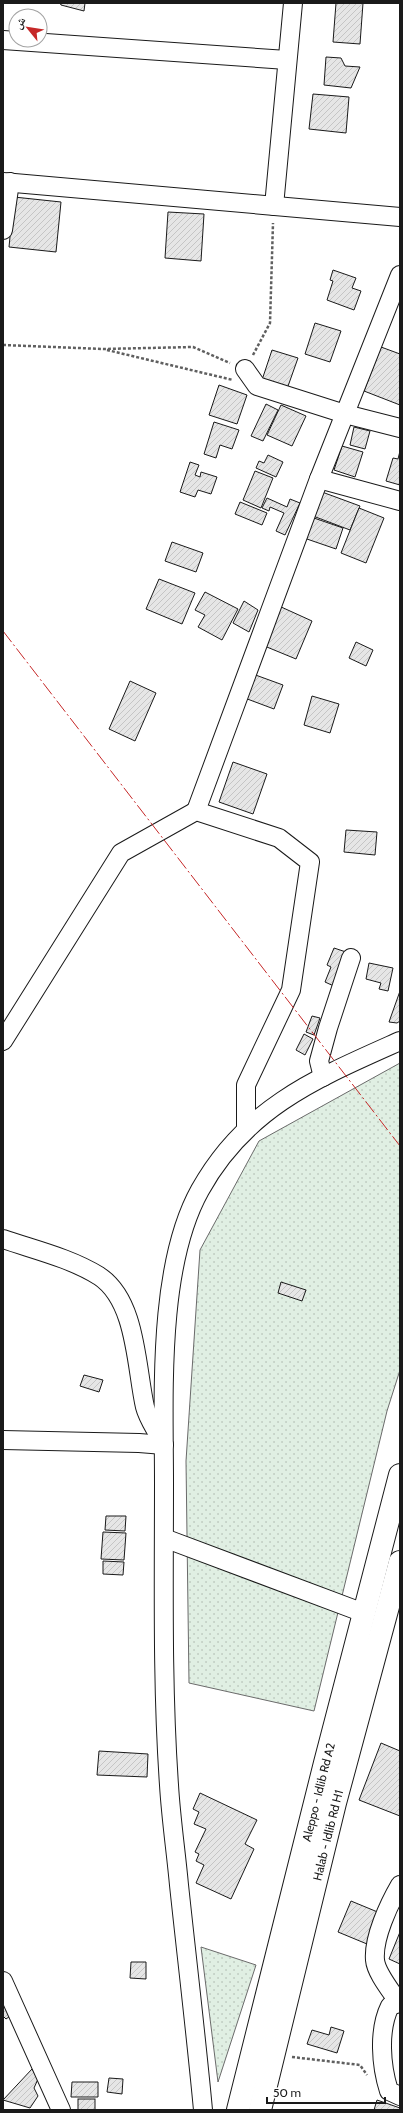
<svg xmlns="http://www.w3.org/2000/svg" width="403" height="2113" font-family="Cabin,'Noto Naskh Arabic',sans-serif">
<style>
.grass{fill:url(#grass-dots);stroke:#6a6a6a}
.building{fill:url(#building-hatch);stroke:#1a1a1a}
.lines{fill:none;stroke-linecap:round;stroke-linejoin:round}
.minor-casing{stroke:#1a1a1a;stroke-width:20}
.highway-casing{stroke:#1a1a1a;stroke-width:24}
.path{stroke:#5f5f5f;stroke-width:2.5;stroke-dasharray:3 2;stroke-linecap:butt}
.minor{stroke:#fff;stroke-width:18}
.highway{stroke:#fff;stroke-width:22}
.power{stroke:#c62828;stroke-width:1;stroke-dasharray:14 3 2 3;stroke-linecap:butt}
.labels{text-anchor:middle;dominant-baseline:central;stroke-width:3;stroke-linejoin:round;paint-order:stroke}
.street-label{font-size:12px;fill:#1a1a1a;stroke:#fff}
</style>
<defs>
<pattern id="grass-dots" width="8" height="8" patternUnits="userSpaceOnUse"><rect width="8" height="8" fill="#e0efe3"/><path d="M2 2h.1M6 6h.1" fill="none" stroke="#c0ccc2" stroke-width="1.8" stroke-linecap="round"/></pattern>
<pattern id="building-hatch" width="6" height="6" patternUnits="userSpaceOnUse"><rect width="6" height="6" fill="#e6e6e6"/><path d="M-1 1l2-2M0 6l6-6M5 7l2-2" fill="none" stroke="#c5c5c5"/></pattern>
</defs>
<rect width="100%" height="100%" fill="#fff"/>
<g class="grass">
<path d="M400,1063V1370L387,1411L314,1711L189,1683L186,1461L200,1250L259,1141Z"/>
<path d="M201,1947L256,1965L218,2082Z"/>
</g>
<g class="building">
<path d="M60,3H85L84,11L61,5Z"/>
<path d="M336,3H363L360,44L333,42Z"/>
<path d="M326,57L341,58L345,66L360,67L351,88L324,85Z"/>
<path d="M313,94L349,97L346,133L309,129Z"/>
<path d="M14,197L61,202L56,252L9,247Z"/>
<path d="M168,212L204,214L201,261L165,258Z"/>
<path d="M333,270L356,278L352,288L361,291L354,310L327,300L333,281L330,280Z"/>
<path d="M315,323L341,331L330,362L305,354Z"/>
<path d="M381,347L400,354V405L364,391Z"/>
<path d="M272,350L298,358L287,389L262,380Z"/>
<path d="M219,385L247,395L237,424L209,415Z"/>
<path d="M266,404L278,410L263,441L251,436Z"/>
<path d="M281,405L306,416L292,446L267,435Z"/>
<path d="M214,422L239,430L232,449L220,445L216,458L204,454Z"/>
<path d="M354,427L370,431L365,449L350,445Z"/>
<path d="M342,446L363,452L355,477L334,470Z"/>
<path d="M400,451V485L386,481L393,458L398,459Z"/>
<path d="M268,455L283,462L276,477L256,468L259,461L264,463Z"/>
<path d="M190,462L199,465L195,475L200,477L201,472L217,477L211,494L198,490L195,497L180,492Z"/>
<path d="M255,471L273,478L261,508L243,500Z"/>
<path d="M322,492L360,506L350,530L313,516Z"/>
<path d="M267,498L287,507L290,499L300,503L285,535L276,531L284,513L270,507L269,511L262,508Z"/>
<path d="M240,502L267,513L262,525L235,514Z"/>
<path d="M359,508L384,518L366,563L341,553Z"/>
<path d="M311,517L343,528L336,549L304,538Z"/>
<path d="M172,542L203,553L196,572L165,561Z"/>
<path d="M159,579L195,593L182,624L146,609Z"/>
<path d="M205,592L238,609L222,640L198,627L205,615L195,610Z"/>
<path d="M244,601L258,610L249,632L233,623Z"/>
<path d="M279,606L312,621L296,659L262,645Z"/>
<path d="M356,642L373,650L366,666L349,658Z"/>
<path d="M250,673L283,685L274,709L242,697Z"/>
<path d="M130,681L156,693L135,741L109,729Z"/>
<path d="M312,696L339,704L330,733L304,725Z"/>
<path d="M233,762L267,774L253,814L219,802Z"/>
<path d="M346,830L377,832L375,855L344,852Z"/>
<path d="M334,948L349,953L336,987L325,982L331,967L327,965Z"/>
<path d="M369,963L393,968L388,991L379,989L381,983L366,979Z"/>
<path d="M400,991V1021L397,1023L389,1022Z"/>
<path d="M312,1016L320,1018L314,1035L306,1032Z"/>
<path d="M304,1034L313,1039L305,1055L296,1050Z"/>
<path d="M281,1282L306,1290L302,1301L278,1293Z"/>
<path d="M84,1375L103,1380L99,1392L80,1386Z"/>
<path d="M106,1516H126L125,1531L105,1530Z"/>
<path d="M103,1532L126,1533L124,1560L101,1559Z"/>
<path d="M103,1561L124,1562L123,1575L103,1574Z"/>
<path d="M381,1743L400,1751V1816L359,1800Z"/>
<path d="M99,1751L148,1754L147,1777L97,1775Z"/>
<path d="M200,1793L257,1820L245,1844L254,1849L231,1899L196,1883L204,1865L196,1861L199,1854L195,1852L206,1829L194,1824L199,1812L193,1809Z"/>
<path d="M351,1901L380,1913L367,1944L338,1932Z"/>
<path d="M400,1932V1964L389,1959Z"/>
<path d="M131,1962H146V1979L130,1978Z"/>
<path d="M3,2001L13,2014L6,2019L3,2016Z"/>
<path d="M331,2027L344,2031L337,2053L307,2044L312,2030L329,2035Z"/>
<path d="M32,2069L38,2079L34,2088L38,2096L30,2108L3,2100Z"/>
<path d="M109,2078L123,2079L122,2094L107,2092Z"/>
<path d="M72,2082H98V2097H71Z"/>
<rect x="78" y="2099" width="17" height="11"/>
<path d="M377,2100L400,2108V2110H374Z"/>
</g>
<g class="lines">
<g class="minor-casing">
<g id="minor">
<path d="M3,40L287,60"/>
<path d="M3,182L400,217"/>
<path d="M274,206L293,3"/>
<path d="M3,230L10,182"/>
<path d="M245,369L257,386L345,414L400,428"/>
<path d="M319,479L400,501"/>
<path d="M196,811L319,479L400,275"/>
<path d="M3,1041L121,853L196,811L279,838L310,862L291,990L246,1085V1128"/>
<path d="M323,1077L319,1061L328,1028L351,958"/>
<path d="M3,1239C35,1250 70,1258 99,1276C137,1301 136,1368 145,1407C148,1419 157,1431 162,1442"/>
<path d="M3,1440L139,1443L164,1445"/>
<path d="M164,1538L364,1613"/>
<path d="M400,1885C389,1904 373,1938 375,1960C376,1973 392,1992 399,2003L390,2006C378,2030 381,2066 389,2091L400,2096"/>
<path d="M3,1981L61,2110"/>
<path d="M203,2110C196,2035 187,1960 179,1885C176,1852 171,1819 169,1785C162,1685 164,1583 164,1482C164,1396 157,1267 200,1190C246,1107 317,1078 400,1041"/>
</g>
</g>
<g class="highway-casing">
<g id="highway">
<path id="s1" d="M238,2110L325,1763L400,1475"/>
<path id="s2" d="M260,2110L335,1803L400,1562"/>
</g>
</g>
<g class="path">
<path d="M3,345L103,349L193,347L230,363"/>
<path d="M107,350L233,380"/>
<path d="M253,355L270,323L273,223"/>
<path d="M292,2057L360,2065L367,2075"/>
</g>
<use href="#minor" class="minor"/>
<use href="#highway" class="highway"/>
<path class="power" d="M3,631L400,1146"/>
</g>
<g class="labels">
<g class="street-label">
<text stroke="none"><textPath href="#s1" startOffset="328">Aleppo - Idlib Rd A2</textPath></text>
<text stroke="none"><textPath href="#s2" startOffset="283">Halab - Idlib Rd H1</textPath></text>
</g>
</g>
<rect width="403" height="2113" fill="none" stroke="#1a1a1a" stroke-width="8"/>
<g transform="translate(28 28) rotate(300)"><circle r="19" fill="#ffffff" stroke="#a3a3a3"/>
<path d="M0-3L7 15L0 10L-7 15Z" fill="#c62828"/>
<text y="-6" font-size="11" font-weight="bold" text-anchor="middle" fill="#1a1a1a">ش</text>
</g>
<path d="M267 2097v6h118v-6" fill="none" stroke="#1a1a1a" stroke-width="2"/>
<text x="273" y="2097" font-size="12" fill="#1a1a1a" stroke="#ffffff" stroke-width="3" paint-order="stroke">50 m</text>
</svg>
